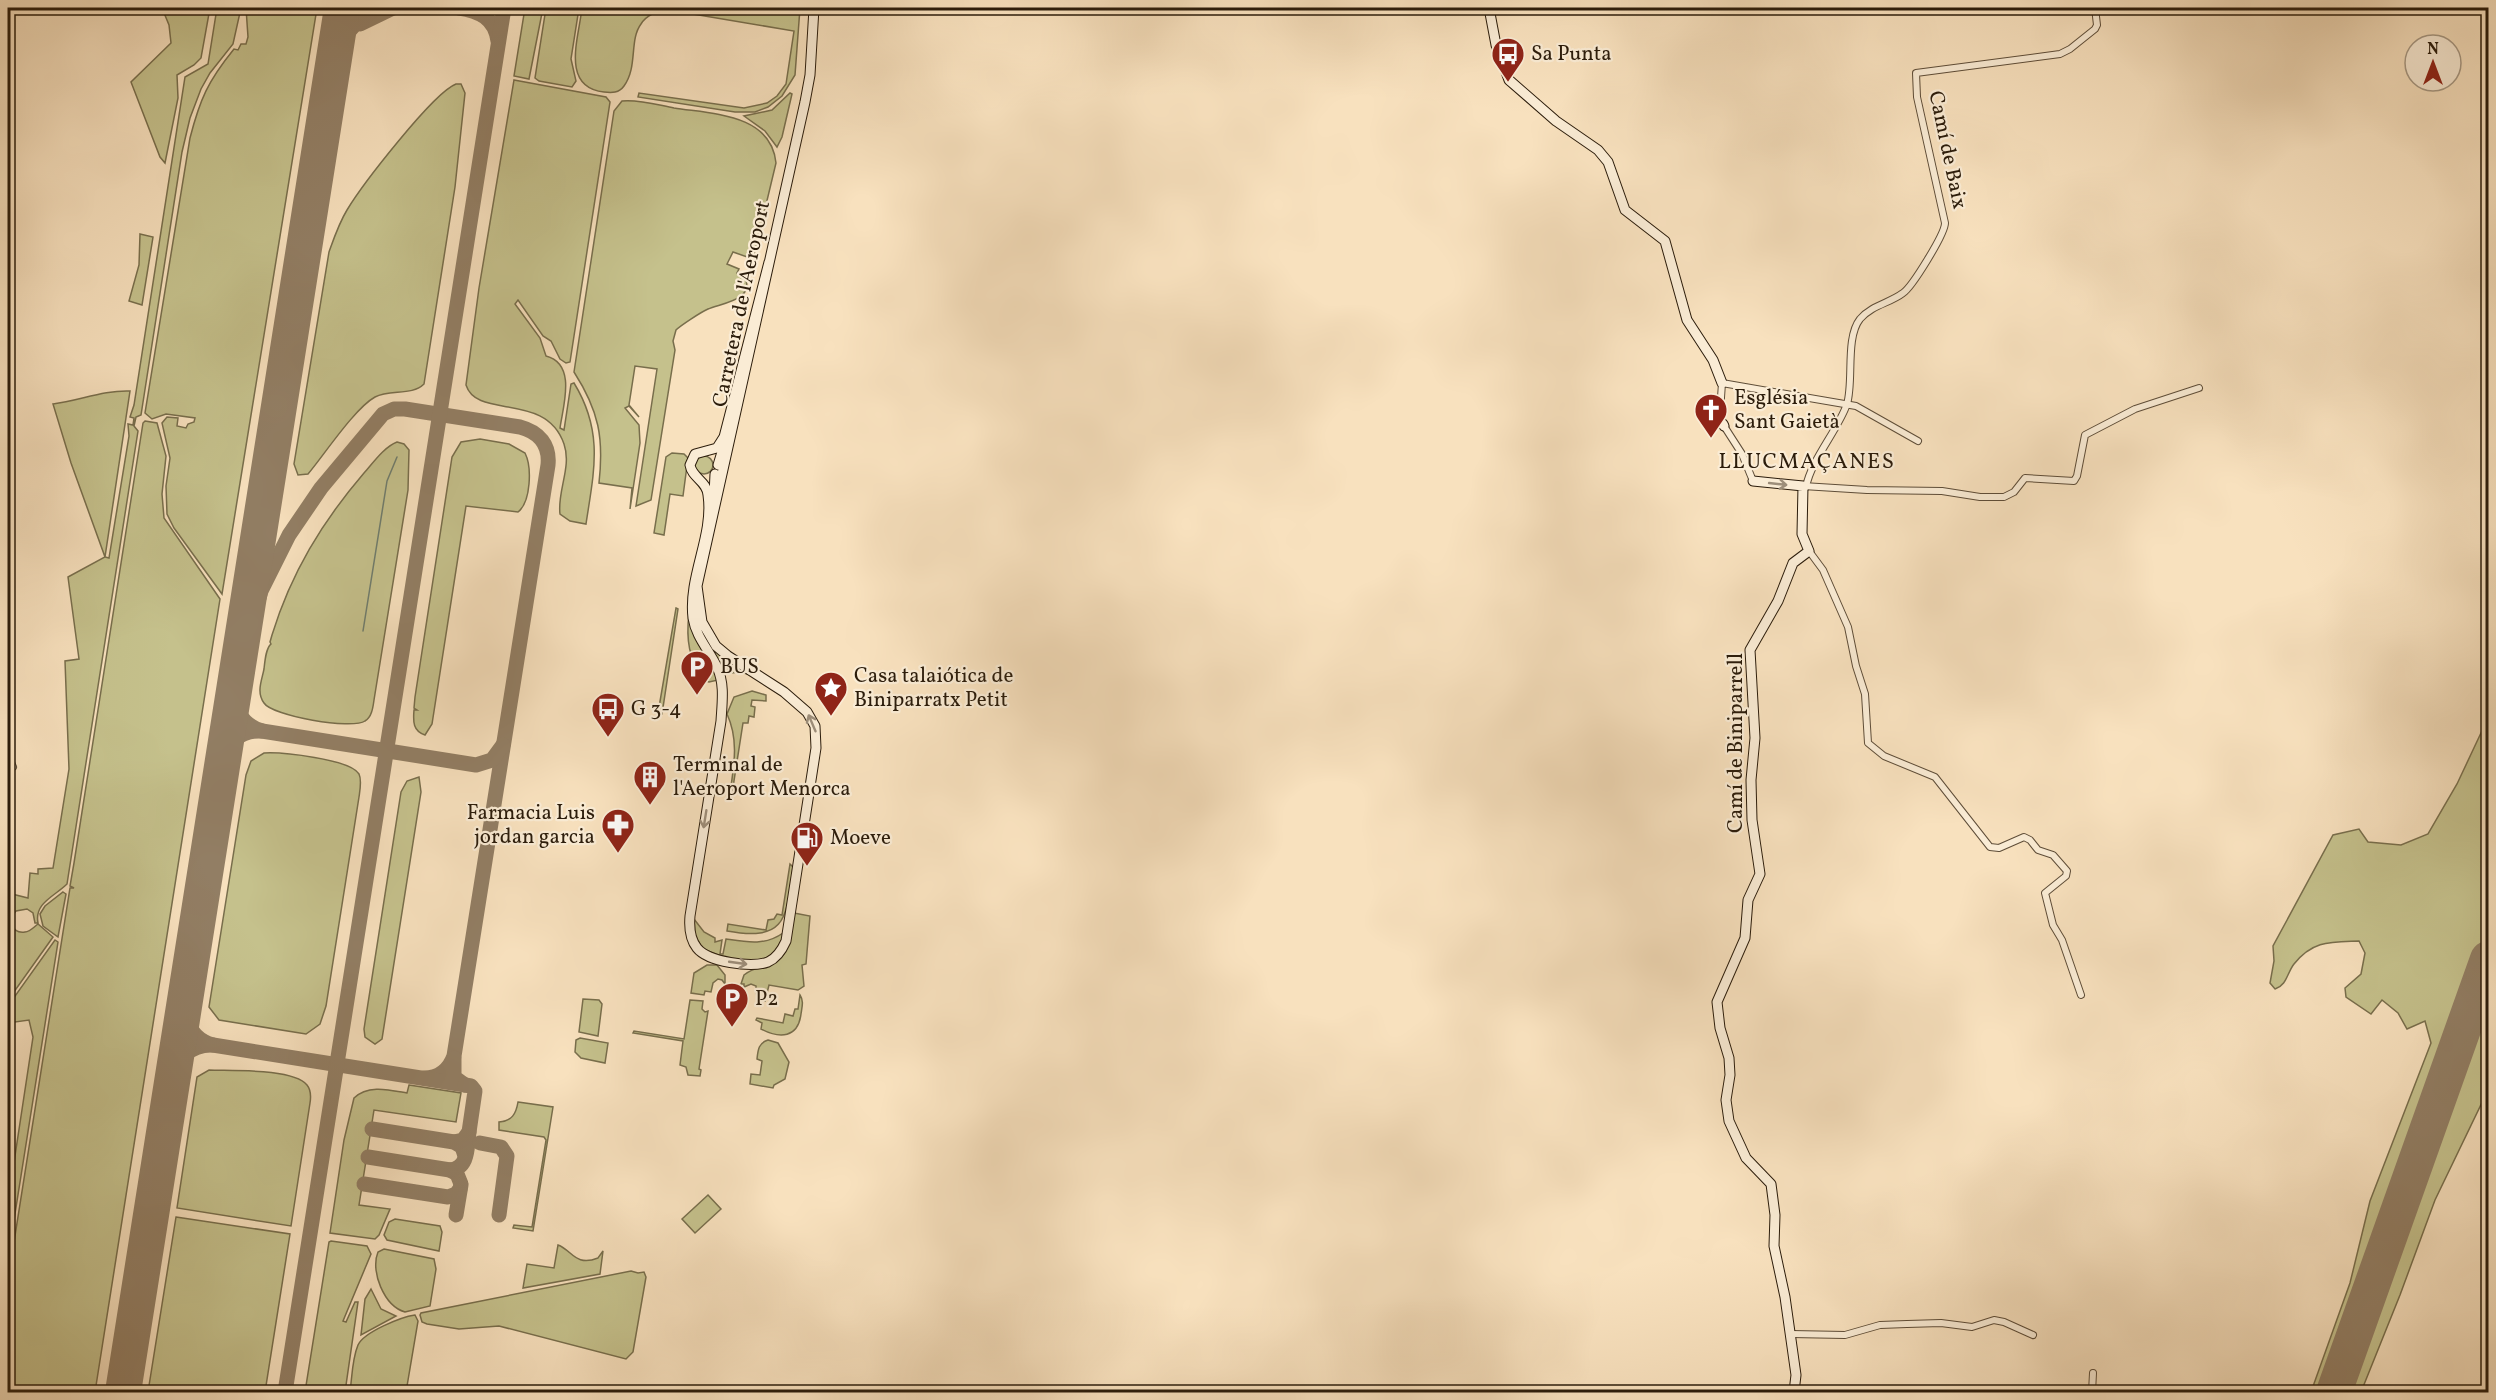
<svg xmlns="http://www.w3.org/2000/svg" width="2496" height="1400" font-family="Vollkorn,serif">
<style>
.green{fill:#c5c18c;stroke:#786e4c;stroke-width:1.5}
.lines{fill:none;stroke-linecap:round;stroke-linejoin:round}
.stream{stroke:#6f7d6e;stroke-width:1.5}
.taxiway{stroke:#927e64;stroke-width:15}
.runway{stroke:#927e64;stroke-width:36}
.street-casing{stroke:#5e4d38;stroke-width:8}
.secondary-casing{stroke:#2b1c0b;stroke-width:11}
.street{stroke:#faecd5;stroke-width:6}
.secondary{stroke:#faecd5;stroke-width:9}
.oneway{stroke:#9d8e7a}
.labels{text-anchor:middle;dominant-baseline:central;stroke-width:4.5;stroke-linejoin:round;paint-order:stroke}
.poi-label{font-size:21px;fill:#2b1c0b;stroke:#faecd5;text-anchor:start}
.street-label{font-size:21px;fill:#2b1c0b;stroke:#faecd5}
.neighbourhood-label{font-size:22px;letter-spacing:1.5px;fill:#2b1c0b;stroke:#faecd5}
</style>
<rect width="100%" height="100%" fill="#f8e1be"/>
<filter id="stains"><feTurbulence type="fractalNoise" baseFrequency=".00333" numOctaves="4"/><feColorMatrix values="0 0 0 0 .2 0 0 0 0 .09 0 0 0 0 .02 0 0 0 .5 -.17"/></filter>
<radialGradient id="worn" r=".72"><stop offset=".6" stop-color="#630" stop-opacity="0"/><stop offset="1" stop-color="#630" stop-opacity=".3"/></radialGradient>
<g class="green">
<path d="M162,8H210L201,58L194,65L177,75L178,98L165,163L160,157L131,82L171,43L169,25Z"/>
<path d="M217,8H241L233,44L210,73L201,89L190,118L182,152L141,415L136,417L134,426L138,431L67,884C55,896 34,903 38,923H35L33,913L27,909L16,911C9,919 11,934 25,932C30,932 34,927 38,924L53,937L11,996L13,999L55,940L58,942L8,1258V1202L33,1037L29,1020L8,1023V893L28,898L30,873L38,874V869L53,868L69,769L65,661L79,659L68,577L105,557L71,463L53,404C79,401 103,390 130,391L105,557L109,558L129,436L128,424L133,425L134,418L130,417L134,405L185,77L208,64Z"/>
<path d="M246,8H317L222,594L174,528L167,514L166,486L170,458L162,423L167,417L178,418L177,426L186,428L188,424L194,422L195,418L166,414L152,419L145,413L190,138C200,99 208,81 234,49L238,50L241,44H246L248,37Z"/>
<path d="M525,8H543L529,79L514,76Z"/>
<path d="M546,8H579L571,59L576,81L572,87L539,81L535,78Z"/>
<path d="M582,8H800L795,75L782,96L768,107L755,112H735L638,97L639,93L744,108L767,103L777,96L786,84L794,31L669,10C658,11 647,14 641,24C629,40 638,67 624,86C619,93 612,93 604,92C560,87 579,37 582,8Z"/>
<path d="M514,80L606,97L610,102L570,362L566,363L560,359L551,341L543,336L518,300L515,304L540,338L546,356C577,364 563,406 560,428L564,430L571,384L574,383C604,432 594,471 586,524L570,521L560,514C557,491 572,467 564,444C546,391 477,420 466,385L479,288Z"/>
<path d="M456,84H461L465,93L455,187L424,384C412,396 390,389 375,397C355,408 324,455 308,474L298,475L294,464L329,252C334,238 339,223 347,210C362,185 433,93 456,84Z"/>
<path d="M790,93L792,94L782,137L777,147L765,131L744,116L772,110Z"/>
<path d="M622,101C638,99 658,105 674,108C711,114 771,113 776,163L753,259L733,252L727,264L739,269L737,273L745,277C755,300 722,303 708,309C701,312 680,326 676,330L673,341L675,350L651,500L636,506L657,369L635,366L629,405L639,417L629,406L625,408L639,425L640,443L630,509L632,488L599,483C604,438 599,411 574,372L614,111Z"/>
<path d="M140,234L153,237L142,305L129,301L139,265Z"/>
<path d="M145,421L157,423L166,456L162,494L164,518L220,599L95,1392H8V1280L70,888H74L70,886L74,863L143,423Z"/>
<path d="M480,439L509,444L525,453C532,467 531,502 518,512L466,506L432,724L425,735C413,731 413,722 414,710H417L414,708L415,697L452,457L461,442Z"/>
<path d="M397,442L404,444L409,450L408,490L374,700C373,707 372,717 365,721C352,730 272,716 264,703C256,692 262,680 264,669C265,660 266,648 271,644L270,642L272,635C291,573 322,522 364,473C373,463 384,447 397,442Z"/>
<path d="M672,453L684,454L688,458L683,496L670,494L664,535L654,533L666,457Z"/>
<circle cx="704" cy="465" r="9"/>
<path d="M676,608L678,609L662,714L658,713Z"/>
<path d="M689,613L718,680L709,682L706,681C688,661 686,638 689,613Z"/>
<path d="M706,638L751,675L740,672L723,674L704,639Z"/>
<path d="M752,691L766,695V701L752,700L751,706L755,707L754,717L749,716L748,723H743L731,800H729C733,770 740,742 727,714L734,697Z"/>
<path d="M2488,718V930L2325,1392H2311L2350,1283L2370,1201L2431,1043L2425,1021L2407,1029L2398,1013L2382,1000L2371,1014L2346,997L2345,988L2361,974L2365,953L2359,941C2331,942 2313,940 2294,964C2287,973 2287,985 2275,989L2270,983L2274,961L2273,946L2333,835L2359,829L2368,842L2401,845L2428,834L2457,784Z"/>
<path d="M264,753C281,752 350,759 359,774C362,780 360,790 359,797L326,1006L320,1024L306,1034L219,1020L209,1007L246,775L251,761Z"/>
<path d="M419,777L421,792L382,1039L375,1044L365,1037L364,1029L401,792L407,781Z"/>
<path d="M790,864L793,867C786,917 788,942 727,931L728,924L766,930L768,920L774,919L777,914L782,915Z"/>
<path d="M63,892L66,894L58,937L43,926L40,914L45,906Z"/>
<path d="M794,913L810,916L806,964L802,965L804,986L798,990L769,985L765,1001L757,999L756,986L751,984L744,987V984H741L744,975C752,968 761,967 771,964C791,958 791,930 794,913Z"/>
<path d="M694,919L704,932L715,938V942L722,940L720,954H723L726,939C746,942 765,946 783,933L784,935C780,943 778,950 771,955C753,968 719,957 702,948L695,935Z"/>
<path d="M707,965H717L725,975V984L722,980L718,979L713,983L711,992L705,991L704,995L691,993L694,973Z"/>
<path d="M2488,986V1090L2435,1200L2400,1295L2361,1392H2345Z"/>
<path d="M800,995C804,1001 802,1007 801,1014C798,1038 780,1039 761,1029L762,1023L756,1020L757,1018L783,1023L785,1014L793,1016L795,1009H798Z"/>
<path d="M583,999L599,1000L602,1004L598,1036L579,1032Z"/>
<path d="M690,1000L703,1001L702,1009L705,1012L708,1011L699,1069L701,1070L700,1076L688,1075L686,1067L680,1065L683,1041L633,1033L634,1031L684,1039Z"/>
<path d="M580,1038L608,1043L605,1063L581,1058L575,1052L576,1040Z"/>
<path d="M768,1040L778,1043L789,1062L785,1079L774,1085L773,1088L750,1084L751,1074L760,1075L762,1061L757,1059C758,1051 758,1043 768,1040Z"/>
<path d="M209,1070C230,1071 293,1068 307,1085C311,1090 311,1097 310,1103L291,1226L177,1208L197,1077Z"/>
<path d="M409,1085L461,1093L456,1122L374,1110L359,1205L390,1209L379,1235L375,1239L330,1233L344,1140L354,1098C368,1084 390,1090 407,1093Z"/>
<path d="M518,1102L553,1107L533,1231L513,1228L514,1225L532,1227L546,1140L544,1137L499,1130V1122C512,1121 516,1114 518,1102Z"/>
<path d="M708,1195L721,1209L695,1233L682,1219Z"/>
<path d="M176,1217L290,1234L265,1392H148Z"/>
<path d="M395,1219L440,1226L442,1232L439,1251L387,1240L384,1235L389,1222Z"/>
<path d="M331,1241L367,1246L371,1254L343,1321L346,1322L355,1302H358L345,1392H305L329,1242Z"/>
<path d="M558,1245C572,1250 575,1267 598,1258L603,1251L600,1274L523,1288L527,1264L554,1268Z"/>
<path d="M384,1249L434,1259L436,1269L430,1306L405,1312C384,1306 370,1271 378,1252Z"/>
<path d="M631,1271L638,1273L644,1272L646,1277L633,1352L626,1359L499,1326L459,1329L427,1324L422,1322L420,1315L421,1313Z"/>
<path d="M371,1289L381,1309L396,1316L361,1335L365,1299Z"/>
<path d="M415,1315L418,1321L406,1392H350C352,1378 352,1359 358,1345C364,1332 401,1317 415,1315Z"/>
</g>
<g class="lines">
<path class="stream" d="M363,631L387,481L397,457"/>
<g class="taxiway">
<path d="M459,8C479,11 495,18 498,41"/>
<path d="M360,24L393,8"/>
<path d="M334,56L342,39L370,8"/>
<path d="M237,672L261,591L289,535L321,488L383,414L394,409H405L520,427C539,432 550,445 548,465L454,1056C449,1070 439,1078 424,1078"/>
<path d="M262,731L476,765L492,760L503,745"/>
<path d="M223,761C228,741 242,730 262,731C240,724 234,708 234,686"/>
<path d="M213,1045L465,1085L454,1077V1058"/>
<path d="M172,1081C177,1059 189,1044 213,1045C191,1039 184,1021 185,1000"/>
<path d="M465,1085L471,1086L475,1091L469,1132"/>
<path d="M372,1129L454,1142L462,1147L465,1156"/>
<path d="M454,1142L463,1140L469,1132C467,1147 469,1168 450,1170L457,1174L461,1184"/>
<path d="M480,1143L501,1147L507,1156L499,1215"/>
<path d="M368,1157L450,1170"/>
<path d="M364,1184L448,1197L456,1194L460,1189"/>
<path d="M456,1215L461,1185"/>
<path d="M285,1392L504,8"/>
</g>
<g class="runway">
<path d="M123,1392L342,8"/>
<path d="M2334,1392L2488,959"/>
</g>
<g class="street-casing">
<g id="street">
<path d="M1723,424L1720,412L1722,383L1856,406L1918,441"/>
<path d="M1724,426L1742,454L1753,481"/>
<path d="M1803,486L1867,490L1942,491L1980,497H2004L2014,492L2025,478L2074,481L2077,476L2085,435L2135,409L2199,388"/>
<path d="M1806,487C1811,460 1838,430 1847,404C1854,381 1845,338 1860,319C1872,305 1890,303 1903,293C1912,287 1945,234 1945,223L1917,97L1916,73L2060,54L2070,49L2095,29L2097,25L2095,8"/>
<path d="M1809,551L1823,570L1848,627L1856,666L1865,694L1868,743L1884,756L1935,777L1990,847L1999,848L2024,837L2030,840L2038,850L2053,855L2067,871L2066,876L2045,893L2053,925L2062,940L2081,995"/>
<path d="M8,756L13,767"/>
<path d="M1791,1334L1845,1335L1880,1325L1907,1324L1941,1323L1972,1327L1994,1320L2004,1322L2033,1335"/>
<path d="M2092,1392L2093,1373"/>
</g>
</g>
<g class="secondary-casing">
<g id="secondary">
<path d="M1489,8L1496,45L1509,80L1556,121L1598,150L1608,162L1625,210L1665,241L1687,320L1713,360L1722,383"/>
<path d="M769,262L724,437L717,448L695,454L690,465C692,478 707,481 708,495C714,536 688,576 693,618C696,637 709,650 717,667C725,684 722,703 721,721L690,916C689,927 690,939 697,948C708,962 751,968 768,962C777,958 782,950 786,941L816,748L815,726L807,712L784,692L728,656L716,646L702,622L697,586L805,102L810,75L814,8"/>
<path d="M1723,424L1724,426"/>
<path d="M718,465L725,442"/>
<path d="M1753,481L1803,486L1802,534L1809,551L1793,563L1778,601L1750,650L1755,738L1751,780L1752,820L1760,874L1748,900L1745,938L1717,1002L1720,1028L1729,1058L1730,1075L1726,1100L1729,1121L1746,1158L1771,1184L1775,1215L1774,1246L1785,1297L1796,1375L1794,1392"/>
<path d="M714,495L715,474"/>
</g>
</g>
<use href="#street" class="street"/>
<use href="#secondary" class="secondary"/>
</g>
<defs><path id="oneway-shaft" d="M-6 0H5M1.5-3L5.5 0L1.5 3" fill="none" stroke-width="1.6" stroke-linecap="round" stroke-linejoin="round" transform="scale(1.5)"/></defs>
<g class="oneway">
<use href="#oneway-shaft" transform="translate(1778 484) rotate(6)"/>
<use href="#oneway-shaft" transform="translate(812 723) rotate(-113)"/>
<use href="#oneway-shaft" transform="translate(705 819) rotate(99)"/>
<use href="#oneway-shaft" transform="translate(738 963) rotate(8)"/>
</g>
<defs>
<g id="bus-pin" transform="scale(1.725)"><path d="M0 17L-7.5 6A9.5 9.5 0 1 1 7.5 6Z" fill="#8f2418" stroke="#faecd5"/><path d="M-5-6H5V4H4V6H2V4H-2V6H-4V4H-5ZM-3.5-4V0h7V-4ZM-3.5 1.2v1.5H-2V1.2ZM2 1.2v1.5H3.5V1.2Z" fill="#fff"/></g>
<g id="church-pin" transform="scale(1.725)"><path d="M0 17L-7.5 6A9.5 9.5 0 1 1 7.5 6Z" fill="#8f2418" stroke="#faecd5"/><path d="M-1.2-6h2.4v3.5h3.3v2.4h-3.3V6h-2.4V-.1h-3.3v-2.4h3.3Z" fill="#fff"/></g>
<g id="parking-pin" transform="scale(1.725)"><path d="M0 17L-7.5 6A9.5 9.5 0 1 1 7.5 6Z" fill="#8f2418" stroke="#faecd5"/><path d="M-3.5-5.5H1a3.5 3.5 0 0 1 0 7H-1V5.5H-3.5ZM-1-3.4V-.6H.8a1.4 1.4 0 0 0 0-2.8Z" fill="#fff"/></g>
<g id="sight-pin" transform="scale(1.725)"><path d="M0 17L-7.5 6A9.5 9.5 0 1 1 7.5 6Z" fill="#8f2418" stroke="#faecd5"/><path d="M0-6L1.8-2.2L6-1.7L2.9 1.2L3.7 5.4L0 3.3L-3.7 5.4L-2.9 1.2L-6-1.7L-1.8-2.2Z" fill="#fff"/></g>
<g id="building-pin" transform="scale(1.725)"><path d="M0 17L-7.5 6A9.5 9.5 0 1 1 7.5 6Z" fill="#8f2418" stroke="#faecd5"/><path d="M-4-6H4V6H1V3H-1V6H-4ZM-2.5-4.3h1.7v1.8h-1.7ZM.8-4.3h1.7v1.8H.8ZM-2.5-1h1.7V.8h-1.7ZM.8-1h1.7V.8H.8Z" fill="#fff"/></g>
<g id="pharmacy-pin" transform="scale(1.725)"><path d="M0 17L-7.5 6A9.5 9.5 0 1 1 7.5 6Z" fill="#8f2418" stroke="#faecd5"/><path d="M-2-6h4v4h4v4h-4v4h-4v-4h-4v-4h4Z" fill="#fff"/></g>
<g id="fuel-pin" transform="scale(1.725)"><path d="M0 17L-7.5 6A9.5 9.5 0 1 1 7.5 6Z" fill="#8f2418" stroke="#faecd5"/><path d="M-5.5-6h7V0h2V4h1.3V-2.5L3-4.5l.8-.8L6-3V5H2.5V1h-1V6h-7ZM-4.2-4.7v3.2H.2V-4.7Z" fill="#fff"/></g>
</defs>
<g fill-rule="evenodd">
<use href="#bus-pin" x="1508" y="54"/>
<use href="#church-pin" x="1711" y="410"/>
<use href="#parking-pin" x="697" y="667"/>
<use href="#sight-pin" x="831" y="688"/>
<use href="#bus-pin" x="608" y="709"/>
<use href="#building-pin" x="650" y="777"/>
<use href="#pharmacy-pin" x="618" y="825"/>
<use href="#fuel-pin" x="807" y="838"/>
<use href="#parking-pin" x="732" y="999"/>
</g>
<g class="labels">
<g class="poi-label">
<text x="1531" y="54">Sa Punta</text>
<text x="1734" y="398">Església<tspan x="1734" dy="24">Sant Gaietà</tspan></text>
<text x="720" y="667">BUS</text>
<text x="854" y="676">Casa talaiótica de<tspan x="854" dy="24">Biniparratx Petit</tspan></text>
<text x="631" y="709">G 3-4</text>
<text x="673" y="765">Terminal de<tspan x="673" dy="24">l'Aeroport Menorca</tspan></text>
<text x="595" y="813" text-anchor="end">Farmacia Luis<tspan x="595" dy="24">jordan garcia</tspan></text>
<text x="830" y="838">Moeve</text>
<text x="755" y="999">P2</text>
</g>
<g class="street-label">
<text transform="translate(1947 150) rotate(78)">Camí de Baix</text>
<text transform="translate(742 304) rotate(-78)">Carretera de l'Aeroport</text>
<text transform="translate(1736 743) rotate(-90)">Camí de Biniparrell</text>
</g>
<g class="neighbourhood-label">
<text x="1807" y="462">LLUCMAÇANES</text>
</g>
</g>
<rect width="2496" height="1400" fill="none" stroke="#f8e1be" stroke-width="30"/>
<rect x="9" y="9" width="2478" height="1382" fill="none" stroke="#2b1c0b" stroke-width="3"/>
<rect x="15" y="15" width="2466" height="1370" fill="none" stroke="#2b1c0b" stroke-width="1.5"/>
<g transform="translate(2433 63)"><circle r="28" fill="#faecd5" stroke="#a79984" stroke-width="1.5"/>
<path d="M0-4.5L10 22L0 15L-10 22Z" fill="#8f2418"/>
<text y="-9" font-size="16" font-weight="bold" text-anchor="middle" fill="#2b1c0b">N</text>
</g>
<rect width="100%" height="100%" filter="url(#stains)"/>
<rect width="100%" height="100%" fill="url(#worn)"/>
</svg>
